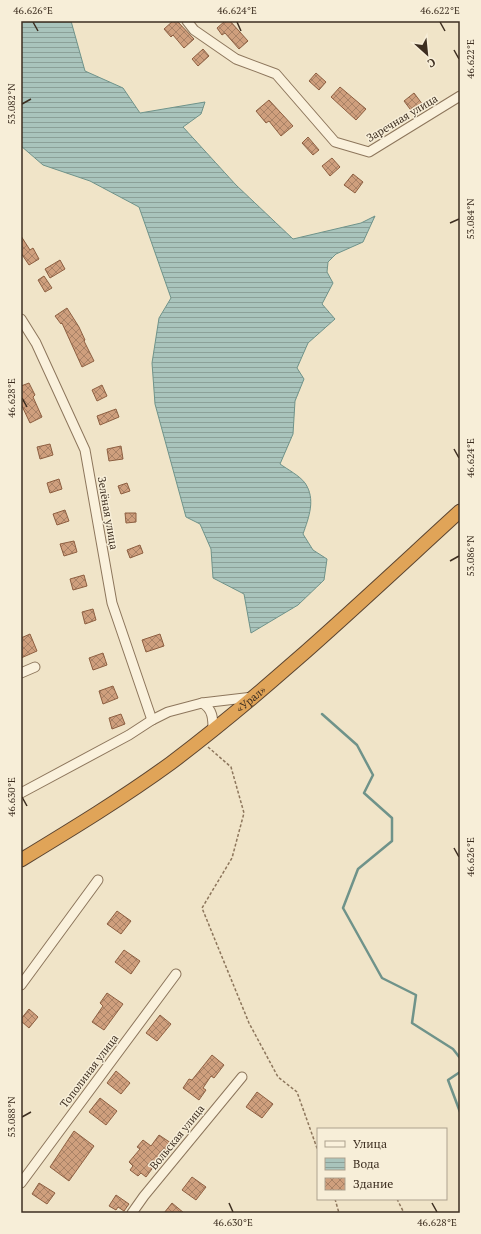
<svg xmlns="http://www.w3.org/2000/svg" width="481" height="1234" font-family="'PT Serif',serif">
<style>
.water{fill:url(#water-rules);stroke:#6f938a}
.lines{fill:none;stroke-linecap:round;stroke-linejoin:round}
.stream{stroke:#6f938a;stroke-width:2.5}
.building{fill:url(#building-cross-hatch);stroke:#8d5f41}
.minor-casing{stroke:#8d765c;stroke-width:11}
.highway-casing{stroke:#5b4430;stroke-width:15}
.path{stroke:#8d765c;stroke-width:1.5;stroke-dasharray:3 2;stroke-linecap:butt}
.minor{stroke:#faf1dc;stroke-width:9}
.highway{stroke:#e0a458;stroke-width:13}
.ticks{fill:none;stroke:#3d2e20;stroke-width:1.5}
.labels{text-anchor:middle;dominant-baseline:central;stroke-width:3;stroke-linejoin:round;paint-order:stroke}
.street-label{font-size:11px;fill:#3d2e20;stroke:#f7eed8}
.neatline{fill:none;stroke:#3d2e20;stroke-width:1.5}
.ticks-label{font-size:10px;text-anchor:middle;fill:#3d2e20}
</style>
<defs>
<pattern id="water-rules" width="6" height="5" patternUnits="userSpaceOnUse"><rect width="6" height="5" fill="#a9c4bc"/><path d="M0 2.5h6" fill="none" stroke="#8ba098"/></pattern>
<pattern id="building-cross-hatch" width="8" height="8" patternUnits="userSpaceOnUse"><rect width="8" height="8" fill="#cf9f7d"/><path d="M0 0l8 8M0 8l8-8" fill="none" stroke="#a98266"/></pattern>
</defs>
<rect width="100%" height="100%" fill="#f0e4c8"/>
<path class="water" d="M21,21H71L85,71L123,88L140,113L205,102L201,114L183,127L236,185L293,239L361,223L375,216L363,242L336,254L328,262L327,272L333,283L322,304L335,319L308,343L297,368L304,379L295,401L293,434L280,464C287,469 300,476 305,483C316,499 309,517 303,534L313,550L327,559L324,580L298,605L251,633L244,594L213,578L211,549L200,524L186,517L155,404L152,363L159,318L171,298L139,207L90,181L43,165L21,146Z"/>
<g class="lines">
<g class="stream">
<path d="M322,714L357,745L373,775L364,793L392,818V841L358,869L343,908L382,978L416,995L412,1023L453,1049L460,1058"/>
<path d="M460,1072L448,1080L460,1112"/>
</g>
</g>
<g class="building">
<path d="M173,21H177L194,39L184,48L173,35L171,37L164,29Z"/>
<path d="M225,21H230L248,41L239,49L225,33L222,35L217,28Z"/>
<path d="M203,49L209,56L198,66L192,59Z"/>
<path d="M316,73L326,82L319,90L309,81Z"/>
<path d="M340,87L366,109L356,120L331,97Z"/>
<path d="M414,93L423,105L413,113L404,101Z"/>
<path d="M269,100L293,126L281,136L269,121L266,123L256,111Z"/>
<path d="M308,137L319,150L313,155L302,143Z"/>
<path d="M332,158L340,167L330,176L322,166Z"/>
<path d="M353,174L363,182L355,193L344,185Z"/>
<path d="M21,236L30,250L33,248L39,259L29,265L21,253Z"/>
<path d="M60,260L65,269L50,278L45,269Z"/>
<path d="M44,276L52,288L45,292L38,280Z"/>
<path d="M67,308L79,327L85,340L84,341L94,361L82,367L62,323L61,324L55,316Z"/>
<path d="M29,383L35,395L33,397L42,417L30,423L21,404V386Z"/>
<path d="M102,385L107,396L97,401L92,390Z"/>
<path d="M116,409L119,417L100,425L97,416Z"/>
<path d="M50,444L53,455L40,459L37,447Z"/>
<path d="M121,446L123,459L109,461L107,449Z"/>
<path d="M59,479L62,489L50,493L47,483Z"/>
<path d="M127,483L130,491L121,494L118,486Z"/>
<path d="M65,510L69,521L57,525L53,514Z"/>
<path d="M125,513H136V522L126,523Z"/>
<path d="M74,541L77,552L64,556L60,544Z"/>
<path d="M140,545L143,553L130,558L127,550Z"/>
<path d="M84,575L87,586L73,590L70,579Z"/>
<path d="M93,609L96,620L85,624L82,612Z"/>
<path d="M30,634L37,651L21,658V638Z"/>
<path d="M160,634L164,646L146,652L142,640Z"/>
<path d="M103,653L107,665L93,670L89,658Z"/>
<path d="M113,686L118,698L103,704L99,691Z"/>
<path d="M121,714L125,724L112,729L109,718Z"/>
<path d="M117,911L131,921L121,934L107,924Z"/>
<path d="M124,950L140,961L131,974L115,962Z"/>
<path d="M107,993L123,1004L104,1030L92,1022L103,1006L100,1003Z"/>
<path d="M29,1009L38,1017L29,1028L21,1021V1019Z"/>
<path d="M160,1015L171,1024L157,1041L146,1033Z"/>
<path d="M212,1055L224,1065L214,1078L211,1076L203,1088L206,1090L199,1100L183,1088L189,1079L192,1080Z"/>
<path d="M116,1071L130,1083L121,1094L107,1083Z"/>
<path d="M257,1092L273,1104L262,1118L246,1107Z"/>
<path d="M100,1098L117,1111L106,1125L89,1112Z"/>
<path d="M74,1131L94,1146L69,1181L50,1167Z"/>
<path d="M159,1135L171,1143L146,1177L141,1173L138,1176L130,1170L133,1166L129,1162L140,1149L137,1147L143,1140L151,1146Z"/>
<path d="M192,1177L206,1187L196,1200L182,1190Z"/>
<path d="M39,1183L55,1193L47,1204L32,1194Z"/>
<path d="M116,1195L129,1204L124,1211L118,1207L116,1210L109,1206Z"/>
<path d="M172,1203L184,1213H164Z"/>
</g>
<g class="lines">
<g class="minor-casing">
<g id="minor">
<path d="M187,21L194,30L236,59L276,74L335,142L369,152L460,96"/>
<path d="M21,319L36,343L85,450L112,603L152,720"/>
<path d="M21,673L35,667"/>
<path d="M202,703C213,709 213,719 213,730"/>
<path d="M21,793L129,735L152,720L168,712L202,703L253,697"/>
<path d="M21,985L98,880"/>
<path d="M21,1183L176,974"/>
<path d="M132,1213L144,1196L242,1077"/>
</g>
</g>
<g class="highway-casing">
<g id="highway">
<path id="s1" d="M21,860C72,829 123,798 171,763C273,686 366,597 460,511"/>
</g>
</g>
<g class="path">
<path d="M208,747L231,767L244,813L232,858L202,908L249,1023L278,1077L297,1092L318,1151"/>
<path d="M335,1199L339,1213"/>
<path d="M397,1199L404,1213"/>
</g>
<use href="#minor" class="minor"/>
<use href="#highway" class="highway"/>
</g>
<path class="ticks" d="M33,22L38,31M237,22L241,31M440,22L445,31M454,50L459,59M22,104L31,99M450,223L459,219M22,398L27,407M454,449L459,458M450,561L459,556M22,797L27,806M454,848L459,857M22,1117L31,1112M229,1203L233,1212M432,1203L437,1212"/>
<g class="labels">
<g class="street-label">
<text transform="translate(402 118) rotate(-31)">Заречная улица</text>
<text transform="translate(108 513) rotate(80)">Зелёная улица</text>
<text stroke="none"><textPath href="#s1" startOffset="281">«Урал»</textPath></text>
<text transform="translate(89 1071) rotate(-53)">Тополиная улица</text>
<text transform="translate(177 1137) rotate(-51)">Вольская улица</text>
</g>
</g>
<rect width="481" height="1234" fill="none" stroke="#f7eed8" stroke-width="44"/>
<rect x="317" y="1128" width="130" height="72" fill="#f7eed8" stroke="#ada18e"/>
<rect x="325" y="1141" width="20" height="6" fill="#faf1dc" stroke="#ada18e"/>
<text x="353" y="1148" font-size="12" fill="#3d2e20">Улица</text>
<rect x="325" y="1158" width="20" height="12" fill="url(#water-rules)" stroke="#ada18e"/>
<text x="353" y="1168" font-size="12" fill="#3d2e20">Вода</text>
<rect x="325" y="1178" width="20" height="12" fill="url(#building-cross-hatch)" stroke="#ada18e"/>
<text x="353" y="1188" font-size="12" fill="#3d2e20">Здание</text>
<g transform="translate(427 54) rotate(153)" stroke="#f7eed8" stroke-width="3" paint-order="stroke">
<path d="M0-3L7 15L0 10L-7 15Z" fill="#3d2e20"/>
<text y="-6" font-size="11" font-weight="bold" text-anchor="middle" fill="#3d2e20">С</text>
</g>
<rect x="22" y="22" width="437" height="1190" class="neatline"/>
<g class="ticks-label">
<text x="33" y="14">46.626°E</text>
<text x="237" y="14">46.624°E</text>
<text x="440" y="14">46.622°E</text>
<text transform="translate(470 59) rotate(-90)" y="4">46.622°E</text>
<text transform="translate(11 104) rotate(-90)" y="4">53.082°N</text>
<text transform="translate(470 219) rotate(-90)" y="4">53.084°N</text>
<text transform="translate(11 398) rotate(-90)" y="4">46.628°E</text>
<text transform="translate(470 458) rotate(-90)" y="4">46.624°E</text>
<text transform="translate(470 556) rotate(-90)" y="4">53.086°N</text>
<text transform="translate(11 797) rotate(-90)" y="4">46.630°E</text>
<text transform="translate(470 857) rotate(-90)" y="4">46.626°E</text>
<text transform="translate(11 1117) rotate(-90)" y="4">53.088°N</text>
<text x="233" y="1226">46.630°E</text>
<text x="437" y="1226">46.628°E</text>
</g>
</svg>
